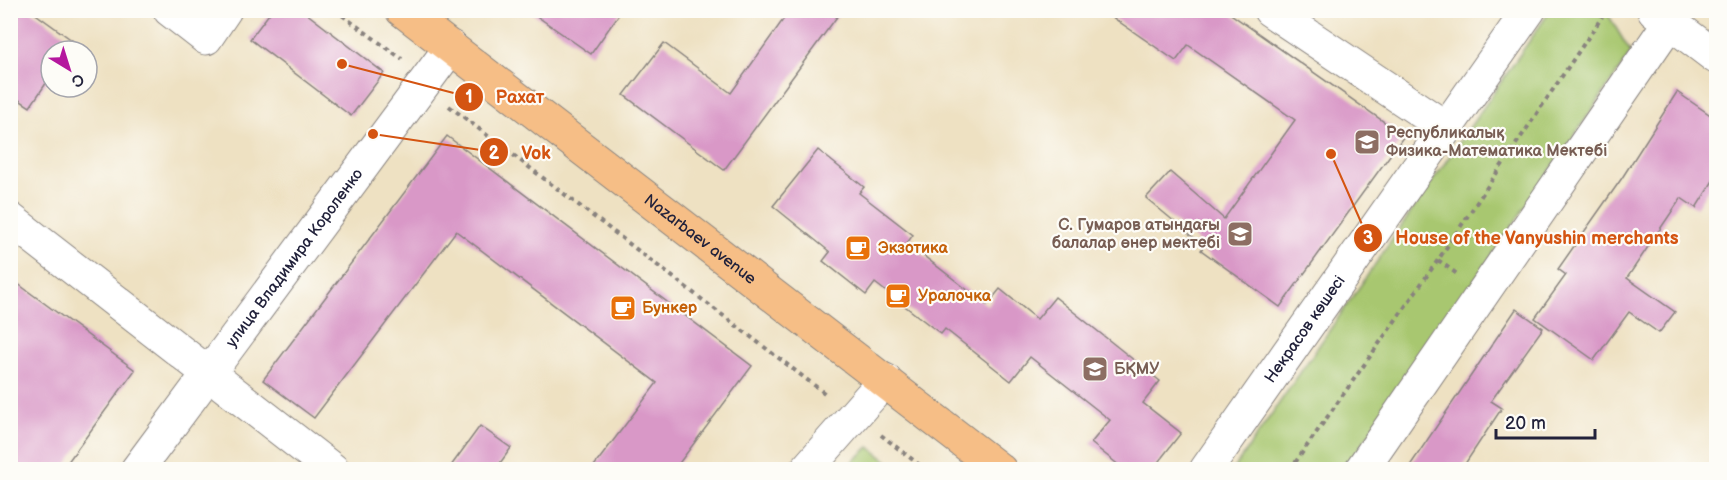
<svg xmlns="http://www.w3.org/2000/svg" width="1727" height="480" font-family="'Balsamiq Sans',sans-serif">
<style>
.green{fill:#a8c76f;stroke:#657455;stroke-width:1.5}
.building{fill:#d998c7}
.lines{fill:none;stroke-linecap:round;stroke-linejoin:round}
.minor-casing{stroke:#88827e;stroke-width:35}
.major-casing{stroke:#88827e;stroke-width:35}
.path{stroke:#88827e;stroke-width:4;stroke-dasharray:4.5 4.5;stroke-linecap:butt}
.minor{stroke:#fff;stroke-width:33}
.major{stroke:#f6be86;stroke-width:33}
.labels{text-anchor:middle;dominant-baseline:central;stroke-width:4.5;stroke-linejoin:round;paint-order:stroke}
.education-label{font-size:16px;font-weight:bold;fill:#785e54;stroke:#fdfcf7;text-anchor:start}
.street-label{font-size:16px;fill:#22223b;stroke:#fdfcf7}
.food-label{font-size:16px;font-weight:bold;fill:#c56008;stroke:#fdfcf7;text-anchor:start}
.leader{fill:none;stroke:#d45411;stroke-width:2}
.callout-dot{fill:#d45411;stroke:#fdfcf7;stroke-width:2}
.mark-label{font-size:18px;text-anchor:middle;font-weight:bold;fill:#fff}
.callout-label{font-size:18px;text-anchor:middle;font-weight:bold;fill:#d45411;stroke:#fdfcf7;stroke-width:4.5;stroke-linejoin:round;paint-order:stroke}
</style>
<rect width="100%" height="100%" fill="#fdfcf7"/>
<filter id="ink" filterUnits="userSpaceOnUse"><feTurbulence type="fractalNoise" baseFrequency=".0167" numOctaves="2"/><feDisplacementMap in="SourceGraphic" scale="12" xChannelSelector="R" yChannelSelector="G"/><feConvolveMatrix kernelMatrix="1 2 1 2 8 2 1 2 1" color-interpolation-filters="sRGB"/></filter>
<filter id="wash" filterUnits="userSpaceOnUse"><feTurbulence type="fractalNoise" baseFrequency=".008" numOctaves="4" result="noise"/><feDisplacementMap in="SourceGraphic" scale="24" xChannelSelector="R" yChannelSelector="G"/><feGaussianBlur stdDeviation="1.35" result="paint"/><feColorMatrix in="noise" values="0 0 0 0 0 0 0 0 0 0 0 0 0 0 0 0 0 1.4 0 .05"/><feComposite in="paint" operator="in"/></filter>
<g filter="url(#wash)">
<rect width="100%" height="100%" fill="#eee1c2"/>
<g class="green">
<path d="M1550,11H1606L1631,53L1345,469L1233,470Z"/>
<path d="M869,447L898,469H845Z"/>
</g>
<g id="blocks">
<g class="building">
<path d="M10,10H30L87,51H51V76L30,107L10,94Z"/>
<path d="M272,10H302L384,73L351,116L250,39Z"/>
<path d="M528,10H622L591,54Z"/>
<path d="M790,10H842L724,170L624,95L664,43L731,93Z"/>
<path d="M1102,10H1225L1404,136L1280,307L1201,250L1204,246L1146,198L1170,172L1224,219L1295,120L1188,45L1176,61Z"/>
<path d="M1677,92L1716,119V176L1696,208L1681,198L1627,278L1675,312L1659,333L1629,312L1594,360L1535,318L1566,275L1558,269L1622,178Z"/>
<path d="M447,136L752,366L674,470H591L657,383L456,231L314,418L263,380Z"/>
<path d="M818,150L864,187L859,193L913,235L907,243L987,305L1000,289L1037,319L1055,297L1160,381L1143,403L1181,433L1152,470H1125L1091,443L1110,420L1030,357L1011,381L945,329L941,334L875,283L866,295L823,261L830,252L773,206Z"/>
<path d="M10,278L135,370L62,470H10Z"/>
<path d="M1516,309L1543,328L1491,401L1502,408L1461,470H1407Z"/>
<path d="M480,426L511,448L495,470H448Z"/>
</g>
</g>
</g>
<g filter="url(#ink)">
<use href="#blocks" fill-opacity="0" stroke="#88827e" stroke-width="1.5"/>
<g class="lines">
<g class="minor-casing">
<g id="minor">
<path d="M170,10L206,38L225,10"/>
<path d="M1270,10L1446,128"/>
<path d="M1654,10L1716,57"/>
<path d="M10,219L333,470"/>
<path id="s1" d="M137,470L451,47"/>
<path d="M806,470L885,380"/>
<path id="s2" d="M1206,470L1529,10"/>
<path d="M1361,470L1678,10"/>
</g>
</g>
<g class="major-casing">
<g id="major">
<path id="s3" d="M402,10L1000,470"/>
</g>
</g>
<g class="path">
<path d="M335,10L402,59"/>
<path d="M449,106L827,395"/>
<path d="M1438,260L1457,274"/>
<path d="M881,435L926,470"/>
<path d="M1290,470L1438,260L1606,11"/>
</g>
<use href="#minor" class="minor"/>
<use href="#major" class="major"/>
</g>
</g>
<defs>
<g id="school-square" transform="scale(1.35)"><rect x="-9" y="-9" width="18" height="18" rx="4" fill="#8d6e63" stroke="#fdfcf7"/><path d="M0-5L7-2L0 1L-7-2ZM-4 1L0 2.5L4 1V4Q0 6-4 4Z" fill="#fff"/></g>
<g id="cafe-square" transform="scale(1.35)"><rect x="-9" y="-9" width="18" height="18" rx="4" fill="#e8710a" stroke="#fdfcf7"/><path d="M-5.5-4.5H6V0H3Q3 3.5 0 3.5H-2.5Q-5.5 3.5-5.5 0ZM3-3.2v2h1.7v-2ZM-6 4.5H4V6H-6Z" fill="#fff"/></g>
</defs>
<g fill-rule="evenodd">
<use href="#school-square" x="1367" y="142"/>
<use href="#school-square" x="1240" y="234"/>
<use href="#cafe-square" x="858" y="248"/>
<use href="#cafe-square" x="898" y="296"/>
<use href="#cafe-square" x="623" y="308"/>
<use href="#school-square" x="1095" y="369"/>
</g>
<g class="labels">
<g class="education-label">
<text x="1386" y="133">Республикалық<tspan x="1386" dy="18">Физика-Математика Мектебі</tspan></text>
<text x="1220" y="225" text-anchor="end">С. Гумаров атындағы<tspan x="1220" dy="18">балалар өнер мектебі</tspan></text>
<text x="1114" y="369">БҚМУ</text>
</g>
<g class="street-label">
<text stroke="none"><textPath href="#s3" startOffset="376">Nazarbaev avenue</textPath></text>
<text stroke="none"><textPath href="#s1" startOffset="264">улица Владимира Короленко</textPath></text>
<text stroke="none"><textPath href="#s2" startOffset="172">Некрасов көшесі</textPath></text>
</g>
<g class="food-label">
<text x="878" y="248">Экзотика</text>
<text x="918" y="296">Уралочка</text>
<text x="642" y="308">Бункер</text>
</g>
</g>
<path class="leader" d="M342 64L469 97M373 134L494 152M1331 154L1368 238"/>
<g class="callout-dot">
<circle cx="342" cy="64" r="6"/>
<circle cx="373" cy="134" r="6"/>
<circle cx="1331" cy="154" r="6"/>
<circle cx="469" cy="97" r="15"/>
<circle cx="494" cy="152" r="15"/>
<circle cx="1368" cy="238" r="15"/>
</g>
<g class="mark-label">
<text x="469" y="103">1</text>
<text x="494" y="159">2</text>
<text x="1368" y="244">3</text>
</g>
<g class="callout-label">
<text x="520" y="103">Рахат</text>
<text x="536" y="159">Vok</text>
<text x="1537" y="244">House of the Vanyushin merchants</text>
</g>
<rect width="1727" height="480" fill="none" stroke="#fdfcf7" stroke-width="36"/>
<g transform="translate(69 69) rotate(142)"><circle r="28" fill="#fdfcf7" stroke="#a5a5ac" stroke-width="1.5"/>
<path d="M0-4.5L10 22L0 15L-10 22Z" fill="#b5179e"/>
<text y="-9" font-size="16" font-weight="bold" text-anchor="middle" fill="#22223b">С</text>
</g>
<path d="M1496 429v9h99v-9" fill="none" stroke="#22223b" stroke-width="3"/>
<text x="1505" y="429" font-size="18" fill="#22223b" stroke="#fdfcf7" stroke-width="4.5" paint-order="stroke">20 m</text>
</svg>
